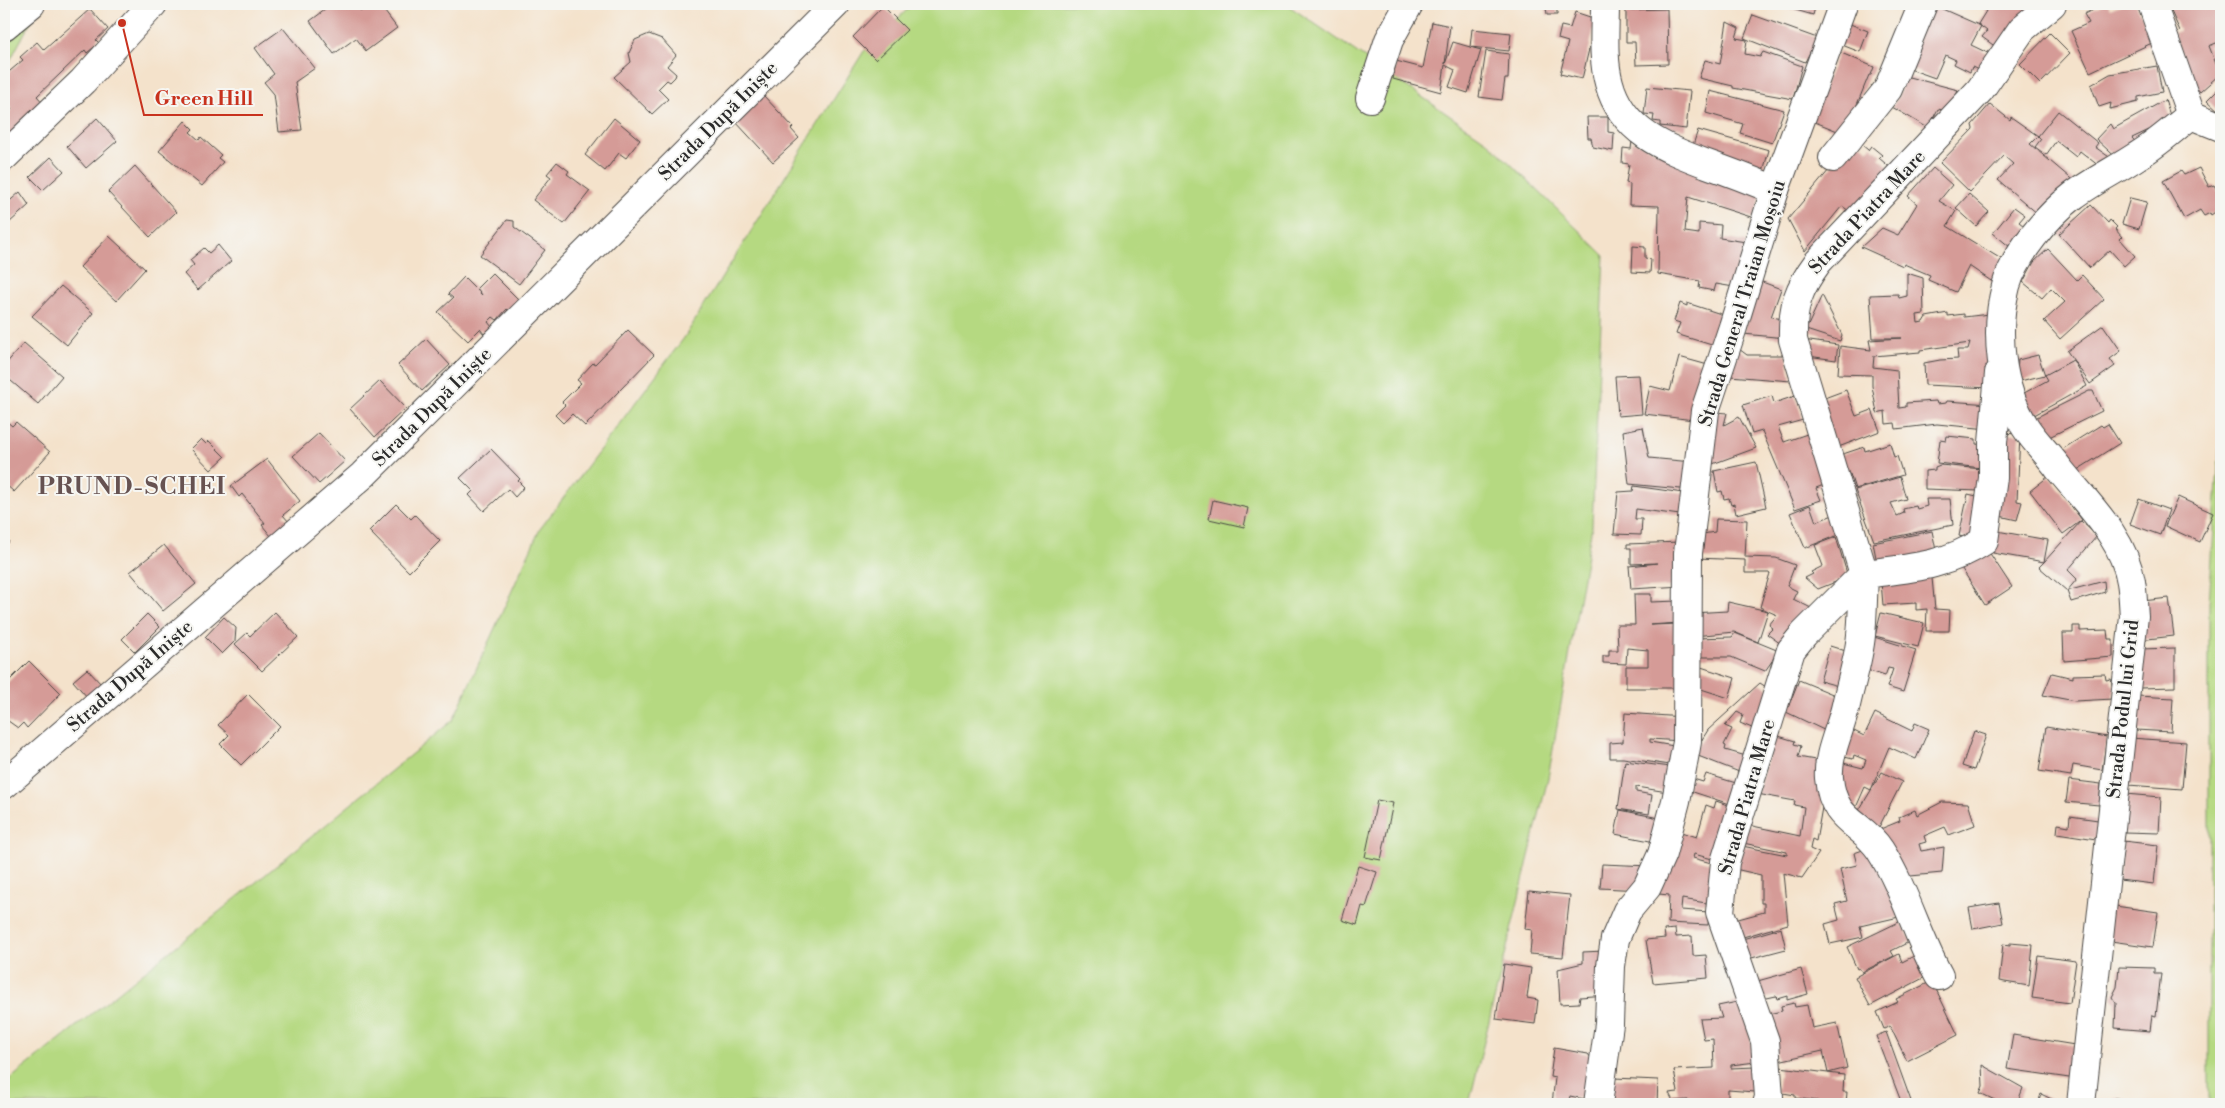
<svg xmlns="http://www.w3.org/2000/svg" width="2225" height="1108" font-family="'Libre Bodoni',serif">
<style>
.green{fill:#b5d981;stroke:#708256}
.building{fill:#d59b97}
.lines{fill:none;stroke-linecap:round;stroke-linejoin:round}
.minor-casing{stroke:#494643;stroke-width:30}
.minor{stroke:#fff;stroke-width:28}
.labels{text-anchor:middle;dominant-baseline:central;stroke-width:4;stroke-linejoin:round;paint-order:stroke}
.street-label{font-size:19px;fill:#2b2b2b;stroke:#f6f6f2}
.district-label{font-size:24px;font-weight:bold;letter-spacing:1px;fill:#665251;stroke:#f6f6f2}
.leader{fill:none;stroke:#c8321e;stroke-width:2}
.callout-dot{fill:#c8321e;stroke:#f6f6f2;stroke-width:2}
.callout-label{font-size:20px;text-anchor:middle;font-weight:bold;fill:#c8321e;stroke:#f6f6f2;stroke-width:4;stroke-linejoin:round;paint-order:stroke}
</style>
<rect width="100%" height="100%" fill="#f6f6f2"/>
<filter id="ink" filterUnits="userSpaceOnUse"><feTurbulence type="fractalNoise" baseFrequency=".02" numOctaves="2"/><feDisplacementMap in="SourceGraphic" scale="10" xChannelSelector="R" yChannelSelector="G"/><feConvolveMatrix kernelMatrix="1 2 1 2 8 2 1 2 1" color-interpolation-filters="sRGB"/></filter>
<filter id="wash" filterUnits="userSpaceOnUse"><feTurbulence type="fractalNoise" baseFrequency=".0096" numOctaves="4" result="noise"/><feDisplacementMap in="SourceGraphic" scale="20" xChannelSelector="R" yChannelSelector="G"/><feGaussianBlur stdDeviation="1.12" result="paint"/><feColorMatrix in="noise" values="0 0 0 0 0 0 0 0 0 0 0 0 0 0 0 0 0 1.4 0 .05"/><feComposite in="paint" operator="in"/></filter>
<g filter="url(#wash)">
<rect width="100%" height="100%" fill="#f4e2cb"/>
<g class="green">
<path d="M4,4H40L4,72Z"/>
<path d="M913,4H1286L1488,142L1604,255L1592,526L1548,778L1469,1104H4V1084L265,875L453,720L540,529L684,338L864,51Z"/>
<path d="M2221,422V1104H2209V603Z"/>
</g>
<g id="blocks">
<g class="building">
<path d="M333,4H356L361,11L370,4H379L397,28L366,51L356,38L334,54L310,21Z"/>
<path d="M1537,4H1582V5L1557,6V15H1547L1546,8L1537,7Z"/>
<path d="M1619,4H1655L1656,6L1619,7Z"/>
<path d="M1786,4H1834L1832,9L1816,4L1813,15L1785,7Z"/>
<path d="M1931,4L1981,26L1971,45L1994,56L1987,74L1972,67L1970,72L1954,64L1956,60L1945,55L1935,78L1907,68Z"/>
<path d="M1978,4H2044L2000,50L1982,37L1987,31L1978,24L1986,11Z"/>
<path d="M2105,4H2107L2110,9L2122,4H2136L2154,42L2090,72L2071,31L2089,23L2084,14Z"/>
<path d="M2177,4H2221V41L2209,46L2220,74L2200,92L2193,83L2174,33L2180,31L2169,7Z"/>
<path d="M883,6L907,30L876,60L853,37Z"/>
<path d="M90,9L108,29L96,40L99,43L87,53L85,50L37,96L45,105L4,151V116L12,109L4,100V85L8,81L4,76L23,60L20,57L37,42L44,50Z"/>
<path d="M1667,9L1668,64L1636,65L1635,42H1626V10Z"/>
<path d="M1575,12L1596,19L1582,79L1560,74L1568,42L1558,39L1561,26L1570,28Z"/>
<path d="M1753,15L1817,38L1805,62L1744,38Z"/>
<path d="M1432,22L1450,26L1445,64L1453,42L1470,47L1472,29L1511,33L1509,51L1470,47L1481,50L1468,93L1449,87L1455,70L1445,65L1441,92L1393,79L1396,61L1423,68Z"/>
<path d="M1727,22L1739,28L1736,38L1747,40L1745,54L1760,57L1763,52L1802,66L1793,99L1733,88V86L1699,78L1705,60L1720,64Z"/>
<path d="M1845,22L1868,31L1860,52L1837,43Z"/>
<path d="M283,28L315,68L295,82L302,130L279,132L274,94L264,82L274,74L255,48Z"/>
<path d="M2050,33L2070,53L2040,84L2020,64Z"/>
<path d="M649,34L662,39L676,55L667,66L676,74L675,77L670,82L667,80L658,89L668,99L652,114L614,77L631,62L629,53L635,40Z"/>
<path d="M1486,51L1509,54L1508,79H1505L1502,100L1479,97Z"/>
<path d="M1839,52L1874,67L1871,75H1869L1845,134L1810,120Z"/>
<path d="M2157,66L2162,92L2138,97V102L2110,109L2111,103L2099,107L2091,85L2110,74Z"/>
<path d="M1905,76L1958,90L1951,112L1938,109L1928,128L1892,107L1898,98Z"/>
<path d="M2221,86V113L2207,100Z"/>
<path d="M1647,87L1690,91L1686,129L1660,126V122L1653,121L1654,115L1644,114Z"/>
<path d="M1710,91L1784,110L1772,143L1740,133L1743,124L1706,113Z"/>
<path d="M763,95L793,127L791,129L799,138L773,162L735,121Z"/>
<path d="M2165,100L2173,125L2154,138L2149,130L2132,138L2140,147L2122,163L2096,139L2110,124L2113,129Z"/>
<path d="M1990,104L2010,120L2011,117L2038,136L2030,144L2076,183L2045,220L1998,180L2013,164L2004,156L1970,192L1940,163L1973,129L1972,125Z"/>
<path d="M2058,111L2098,143L2095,147L2112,159L2104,170L2080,151L2076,157L2056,141L2046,155L2035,147L2041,139L2038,136Z"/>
<path d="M1587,117H1608V132L1614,133L1613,151L1593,147L1591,138H1588Z"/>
<path d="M97,118L117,141L86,168L67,146Z"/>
<path d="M614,118L640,140L626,158L619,153L605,171L585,155Z"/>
<path d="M185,121L193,129L190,132L199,140L201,137L221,155L218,158L223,162L202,186L159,151Z"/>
<path d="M1698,130L1769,150L1762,175L1691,151Z"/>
<path d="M1855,139L1868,150L1871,146L1882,155L1879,158L1893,170L1855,215L1842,206L1805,251L1788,219Z"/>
<path d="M1632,141L1761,195L1754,218L1688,197L1685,232L1699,234V223L1721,225L1720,238L1746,242L1734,287L1716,284L1714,291L1699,288L1700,281L1658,274L1659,206L1629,205L1630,184L1626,183L1629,164L1622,163L1623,148L1631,149Z"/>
<path d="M51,157L64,171L43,190L30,177Z"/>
<path d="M557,162L569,171L567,174L590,191L564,224L533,200L551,177L547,174Z"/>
<path d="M135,166L176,212L150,237L108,192Z"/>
<path d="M1933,168L1952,185L1939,201L1956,211L1947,226L2011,265L2000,287L1969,266L1956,292L1928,280L1930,275L1904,264L1903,266L1861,247L1882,228L1898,235L1917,204L1908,196Z"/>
<path d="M2199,168L2209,187L2214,185L2218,192L2221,190V208L2211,215L2210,213L2204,216L2200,210L2184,219L2163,181L2181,171L2184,175Z"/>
<path d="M20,192L29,205L9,223L4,217V206Z"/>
<path d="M1969,194L1989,212L1976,226L1956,208Z"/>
<path d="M2130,198L2147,202L2139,229L2122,224Z"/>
<path d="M2091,205L2108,223L2110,220L2117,227L2115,229L2122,237L2120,239L2135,256L2124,266L2110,250L2090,268L2059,234Z"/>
<path d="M2014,207L2025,215L2019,222L2032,232L2016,252L1993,233Z"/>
<path d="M507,220L514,221V227L545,250L519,284L480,255Z"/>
<path d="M109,236L145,269L116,301L80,267Z"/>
<path d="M218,245L231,261L198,290L184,274L194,265L190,260L204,248L209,253Z"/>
<path d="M1633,246L1645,247V258L1651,259L1650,273L1632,272Z"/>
<path d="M2048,249L2077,280L2082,275L2104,299L2060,339L2044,321L2065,302L2051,288L2042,298L2023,282L2034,262Z"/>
<path d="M492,273L527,308L516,319L507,309L497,320L493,317L488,322L492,327L484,334L480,329L468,341L438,312L453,298L448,294L464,277L482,295L477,288Z"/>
<path d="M1907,273L1923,278L1924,314L1917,315L1918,323L1923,322L1926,317L1948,313V316L1964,314V317L1989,314L1991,388L1925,385L1924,363L1940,360L1958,359L1957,350H1968L1970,343L1920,350V352L1874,356L1873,367L1897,370L1899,408L1906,407V403L1936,401L1937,404L1946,403L1947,401L1990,404L1988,429L1937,424L1896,429L1895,423L1886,424L1885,411L1877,413L1872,386V375L1838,374L1840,346L1871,350L1869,340L1902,338H1873L1870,295L1898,294L1899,298L1907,296Z"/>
<path d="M1757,280L1781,289L1771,317L1789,320L1786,338L1743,334Z"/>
<path d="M61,286L93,313L67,345L32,316Z"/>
<path d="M1822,295L1842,335L1840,341L1806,330Z"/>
<path d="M1680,303L1687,306V303L1724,315L1715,346L1676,334L1680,323L1674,321Z"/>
<path d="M2103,325L2121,351L2110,359L2115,366L2090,384L2067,351Z"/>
<path d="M628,330L654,355L585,426L572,414L563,423L555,415L565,405L562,402L581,383L577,380L593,363L595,364Z"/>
<path d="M426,339L450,365L422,391L398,365Z"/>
<path d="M1803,340L1838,345L1836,360L1801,355Z"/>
<path d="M24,343L62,376L38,404L4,375V366Z"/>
<path d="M1739,349L1747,355H1787L1791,381L1730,376Z"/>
<path d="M2038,355L2045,375L2073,360L2087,386L2027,419L2015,398L2048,380L2045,375L2016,382L2018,360Z"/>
<path d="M1679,357L1708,365L1694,420L1644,414L1650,386L1670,391Z"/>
<path d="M1639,375L1642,414L1618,416L1615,376Z"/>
<path d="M380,381L406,408L375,437L350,409Z"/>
<path d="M1846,390L1856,416L1872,410L1880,431L1836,448L1819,400Z"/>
<path d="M2089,391H2093L2102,411L2039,442L2029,421Z"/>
<path d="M1772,396L1774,403L1795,396L1803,420L1778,427L1784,442L1810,433L1829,483L1816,488L1821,500L1795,509L1762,431L1752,434L1743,405Z"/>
<path d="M1716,412L1727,413L1724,425L1739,417L1756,448L1707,466Z"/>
<path d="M4,419L12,426L16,422L50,452L14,492L4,483Z"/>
<path d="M2108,424L2120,443L2074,472L2061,450L2101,425L2103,427Z"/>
<path d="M1643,427L1649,458L1692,462L1691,490L1629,484L1623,431Z"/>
<path d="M319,433L345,461L319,484L293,456Z"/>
<path d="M1998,433L2020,434L2017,501L2022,502L2017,520L1991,514Z"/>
<path d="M1947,436L1976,439V444L1984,445L1982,468L1937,463L1940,440L1946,441Z"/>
<path d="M201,439L206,444L209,441L225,457L211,470L191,449Z"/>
<path d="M1890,443L1894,457L1897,456L1903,475L1855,489L1850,474L1846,476L1840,455L1864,447L1865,451Z"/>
<path d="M491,449L520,479L518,481L524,487L515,497L508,489L484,511L469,495L473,491L460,478Z"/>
<path d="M267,459L300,501L283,515L289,522L271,536L262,525L265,523L242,494L239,497L231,486Z"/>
<path d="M1756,462L1766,507L1736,514L1734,504L1731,505L1729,498L1724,499L1722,491L1718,492L1714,471Z"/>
<path d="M1940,465L1982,469L1980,491L1925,489V471L1935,470V467Z"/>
<path d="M2049,476L2082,520L2063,534L2030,491Z"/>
<path d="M1900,477L1906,499L1891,503L1897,516L1904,513L1903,509L1916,506L1917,509L1927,506L1926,499H1950L1953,525L1874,541L1855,490Z"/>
<path d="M1634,486L1690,494L1687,516L1636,509L1635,519H1642L1641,535L1614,534L1618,492L1633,491Z"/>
<path d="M1968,494L1989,499L1980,541L1959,536Z"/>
<path d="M2178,497L2213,513L2200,542L2165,526Z"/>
<path d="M2139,499L2169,510L2160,535L2130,524Z"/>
<path d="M1213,500L1248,508L1244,527L1209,519Z"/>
<path d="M396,504L411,519L415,515L440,541L409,572L369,531Z"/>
<path d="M1810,505L1816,522L1840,512L1848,531L1805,548L1790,513Z"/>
<path d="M1716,519L1747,520L1745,557L1776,558L1795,565L1787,586L1797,591L1793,599L1811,608L1784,646L1767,634L1773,628L1769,625L1777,615L1768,611L1758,642L1734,632L1694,636L1692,613L1727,611L1728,602L1768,611L1760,607L1770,573H1745V560L1697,558L1696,535L1715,532Z"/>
<path d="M2081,521L2097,536L2068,570L2077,579L2067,591L2039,567L2044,562L1993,553L1997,531L2048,540L2044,562Z"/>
<path d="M1932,531L1938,560L1878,567L1873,543Z"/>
<path d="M4,535L9,542L4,546Z"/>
<path d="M1836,537L1848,577L1818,589L1805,578L1813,574L1811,572L1823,566L1815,545Z"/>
<path d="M1680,542L1682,586L1631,589L1629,566L1658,563L1631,564V548H1627V544Z"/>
<path d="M164,545L196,584L163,611L130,572Z"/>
<path d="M1987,549L2012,587L1985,605L1960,566Z"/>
<path d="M1932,578L1935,609L1950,610L1949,631H1926L1927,609L1916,610V603L1883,605L1881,582Z"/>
<path d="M2104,581L2105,592L2071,602L2067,591Z"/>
<path d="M1634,594H1651V602L1678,601L1679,623L1650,625L1678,624L1681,688H1626V666H1648V650L1627,648L1626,664L1603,663V656H1609V650H1618L1617,625H1635Z"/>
<path d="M2169,598L2174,636L2139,640L2134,602Z"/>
<path d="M275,612L298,637L262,671L235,644L247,633L250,636Z"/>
<path d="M1881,613L1924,623L1918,647L1875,636Z"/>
<path d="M147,614L160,627L135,652L122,639Z"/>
<path d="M224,617L236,628L235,641L222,654L205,637Z"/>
<path d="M2073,626H2080V631L2107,630L2108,639H2113V657L2064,661L2063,633H2073Z"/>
<path d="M1735,633L1779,651L1765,671L1731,657H1696L1695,638L1732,637Z"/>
<path d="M1874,637L1916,650L1903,692L1887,687L1893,669L1888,668L1885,676L1864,669Z"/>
<path d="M1830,646L1852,653L1842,687L1820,681Z"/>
<path d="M2175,648V687L2140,688L2139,649Z"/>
<path d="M29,661L61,693L27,728L23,723L18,728L4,718V686Z"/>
<path d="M1701,667L1735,678L1729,698L1695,687Z"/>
<path d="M87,669L102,685L88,698L73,681Z"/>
<path d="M2052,673L2073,678V675L2105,674L2106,680L2111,679L2112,685H2114L2113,699L2075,701L2043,695Z"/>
<path d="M1799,680L1842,698L1828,732L1786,712Z"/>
<path d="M1760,683L1772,691L1759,731L1740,723L1743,715L1737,712L1725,726L1732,729L1724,745L1726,746L1725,750L1753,758L1747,775L1693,754L1708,730Z"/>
<path d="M248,694L280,726L241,765L220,744L229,735L218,725Z"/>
<path d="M2138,696L2173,698L2171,732L2136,730Z"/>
<path d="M1625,713L1683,717L1682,741L1650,739V742L1680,747L1677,766L1623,758H1610V743L1623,742Z"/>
<path d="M1875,713L1912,731L1915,723L1929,729L1916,759L1889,747L1871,790L1865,787L1854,812L1836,801L1839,762L1863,768L1866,760L1854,755L1853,759L1840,756L1848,728L1864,736Z"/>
<path d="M2046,727L2107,737L2102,770L2073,765L2071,776L2039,771Z"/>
<path d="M1974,731L1986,735L1974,770L1962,766Z"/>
<path d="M1775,735L1795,741L1794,744L1801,746L1798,757L1821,761L1823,802L1816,841L1812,839L1810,849L1819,853L1802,878L1783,873L1788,924L1736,939L1731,921L1764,912V903H1761V875L1735,869L1742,846L1787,855V852L1743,843L1748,825L1800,836L1804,807L1794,805L1795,801L1757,794Z"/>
<path d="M2131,738L2186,742L2182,789L2128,785Z"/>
<path d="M1625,761L1678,768L1674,793L1636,787V792L1652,795L1649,814L1618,809Z"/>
<path d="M1882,772L1902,782L1878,829L1855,817Z"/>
<path d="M1706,774L1746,786L1739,807L1687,790L1690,778L1703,782Z"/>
<path d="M2069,780L2101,784L2099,805L2066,802Z"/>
<path d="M2126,794L2161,797L2159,833L2124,832Z"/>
<path d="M1377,800L1393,803L1381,860L1365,857Z"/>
<path d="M1716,801L1739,809L1723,862L1694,854L1693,858L1715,864L1706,903L1682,899L1681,910L1709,912L1708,925L1668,923L1669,895L1659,894L1681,832L1697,837L1706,805L1714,808Z"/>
<path d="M1942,802L1968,803L1975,825L1949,835L1945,827L1924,836L1926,842L1919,844L1921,851L1944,847L1942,873L1900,877L1878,830L1900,821L1899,817L1915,810L1917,815Z"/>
<path d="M1620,810L1664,819L1660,843L1615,834Z"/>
<path d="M2070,816L2098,820L2096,839L2057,833L2058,824L2069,826Z"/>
<path d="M2123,841L2158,845L2154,884L2119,880Z"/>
<path d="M1866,849L1873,856L1899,917L1860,926L1863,937L1830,944L1825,924L1839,920L1835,904L1847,901L1840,869L1857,865L1854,853Z"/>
<path d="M1602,864L1650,866L1642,890L1600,888Z"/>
<path d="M1358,866L1377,872L1366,907L1362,906L1357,925L1342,920Z"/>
<path d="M1529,891L1570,895L1563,957L1530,954L1532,930L1525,929Z"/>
<path d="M1999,903L2003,923L1973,929L1969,908Z"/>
<path d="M2108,905L2158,912L2153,947L2104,940Z"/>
<path d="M1901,921L1911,941L1891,951L1894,956L1862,972L1859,968L1857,969L1847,947Z"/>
<path d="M1781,928L1786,949L1744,960L1739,940Z"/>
<path d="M1675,929L1676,937L1692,936L1693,956L1706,955L1708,978L1653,983L1646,940L1665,938L1664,930Z"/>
<path d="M2010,943L2033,945L2029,986L1999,981L2003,944L2010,945Z"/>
<path d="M1604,951L1607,995L1580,997L1579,1003L1560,1004L1558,969L1583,963V952Z"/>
<path d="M1899,954L1902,962L1918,954L1929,975L1870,1006L1855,977Z"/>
<path d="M2038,956L2076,961L2070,1003L2032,998Z"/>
<path d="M1504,964L1531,968L1527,998L1538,1000L1535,1024L1496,1019Z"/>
<path d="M2119,967L2154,968V973H2161L2156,1016L2152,1015L2150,1031L2115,1028L2116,1003L2112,997L2117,987Z"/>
<path d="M1801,969L1808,994L1787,1000V996L1777,999L1776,996L1758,1000L1754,982Z"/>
<path d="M1932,981L1958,1035L1907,1061L1890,1026L1884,1029L1877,1012L1898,1002L1896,999Z"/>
<path d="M1742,1001L1756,1062L1731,1065V1068L1755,1067V1092L1728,1090V1100L1758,1104H1689L1688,1100L1673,1101L1669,1093L1678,1092L1674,1070L1714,1068L1713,1039L1704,1040L1700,1019L1722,1018L1718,1006Z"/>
<path d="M1794,1003L1795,1007L1807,1005L1812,1028L1837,1023L1847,1068L1828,1073L1823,1051L1778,1061L1768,1014L1782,1011L1781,1006Z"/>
<path d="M1886,1032L1911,1101L1902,1104L1876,1036Z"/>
<path d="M2013,1035L2081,1046L2076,1079L2007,1069Z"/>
<path d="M1554,1048L1588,1054L1595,1063L1589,1100L1570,1096L1568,1104H1552L1555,1078L1550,1077Z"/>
<path d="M1982,1065L2023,1088L2017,1104H2003L1980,1093L1983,1086Z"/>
<path d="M1780,1067L1844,1075L1843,1092H1847L1846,1104H1817L1818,1101L1795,1098V1095L1777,1092Z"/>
<path d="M1614,1078L1658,1080L1657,1104L1609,1103Z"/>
<path d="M2041,1094L2062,1104H2038Z"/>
<path d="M2115,1098L2153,1103V1104H2114Z"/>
</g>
</g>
</g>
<g filter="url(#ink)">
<use href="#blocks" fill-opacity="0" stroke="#494643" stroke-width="1"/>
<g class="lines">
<g class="minor-casing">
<g id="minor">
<path d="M1605,4C1605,30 1602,58 1609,83C1622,132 1665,148 1707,164C1730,172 1753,181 1775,190"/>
<path d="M2152,4L2191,115"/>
<path d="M4,26L31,4"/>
<path d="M1370,98L1389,40L1409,4"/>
<path d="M2191,115L2221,127"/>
<path d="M4,157L83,81L153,4"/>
<path d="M1833,158L1888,89L1923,4"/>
<path d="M4,785L363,475L836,4"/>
<path d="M1939,976C1917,936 1905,889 1880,850C1861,821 1833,823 1829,778C1827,754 1841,729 1846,705C1851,682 1859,658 1861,635C1863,615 1863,594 1864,574C1910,568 1944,567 1984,541L1993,478V443L1999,373"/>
<path d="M1598,1104L1609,1024L1611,966L1615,939L1627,911L1647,887L1662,854L1676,801L1687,742L1688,553L1705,411L1733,327L1775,190L1843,4"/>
<path d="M1767,1104L1769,1097L1765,1041L1720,912L1725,862L1791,650L1804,634L1864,574L1793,340C1792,306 1798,289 1818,262L1980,90L2022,29L2052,4"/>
<path d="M2081,1104L2134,616C2133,605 2133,593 2131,582C2124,537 2086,503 2059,469C2049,455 2035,442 2026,428C2000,389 1994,331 2006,286C2015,254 2047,216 2073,196C2093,181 2116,170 2137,156C2156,145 2173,129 2191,115"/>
</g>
</g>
<use href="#minor" class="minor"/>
</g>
</g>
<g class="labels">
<g class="street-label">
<text transform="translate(718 121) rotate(-45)">Strada După Iniște</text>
<text transform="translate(1867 212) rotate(-47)">Strada Piatra Mare</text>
<text transform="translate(1742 303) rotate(-73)">Strada General Traian Moșoiu</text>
<text transform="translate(432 407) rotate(-45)">Strada După Iniște</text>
<text transform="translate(130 676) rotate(-41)">Strada După Iniște</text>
<text transform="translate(2123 709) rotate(-84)">Strada Podul lui Grid</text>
<text transform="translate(1747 797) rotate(-74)">Strada Piatra Mare</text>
</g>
<g class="district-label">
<text x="132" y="487">PRUND-SCHEI</text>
</g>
</g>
<path class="leader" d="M122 23L144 115H263"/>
<circle class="callout-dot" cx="122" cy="23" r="5"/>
<g class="callout-label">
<text x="204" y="105">Green Hill</text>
</g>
<rect width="2225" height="1108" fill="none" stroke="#f6f6f2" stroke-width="20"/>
</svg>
